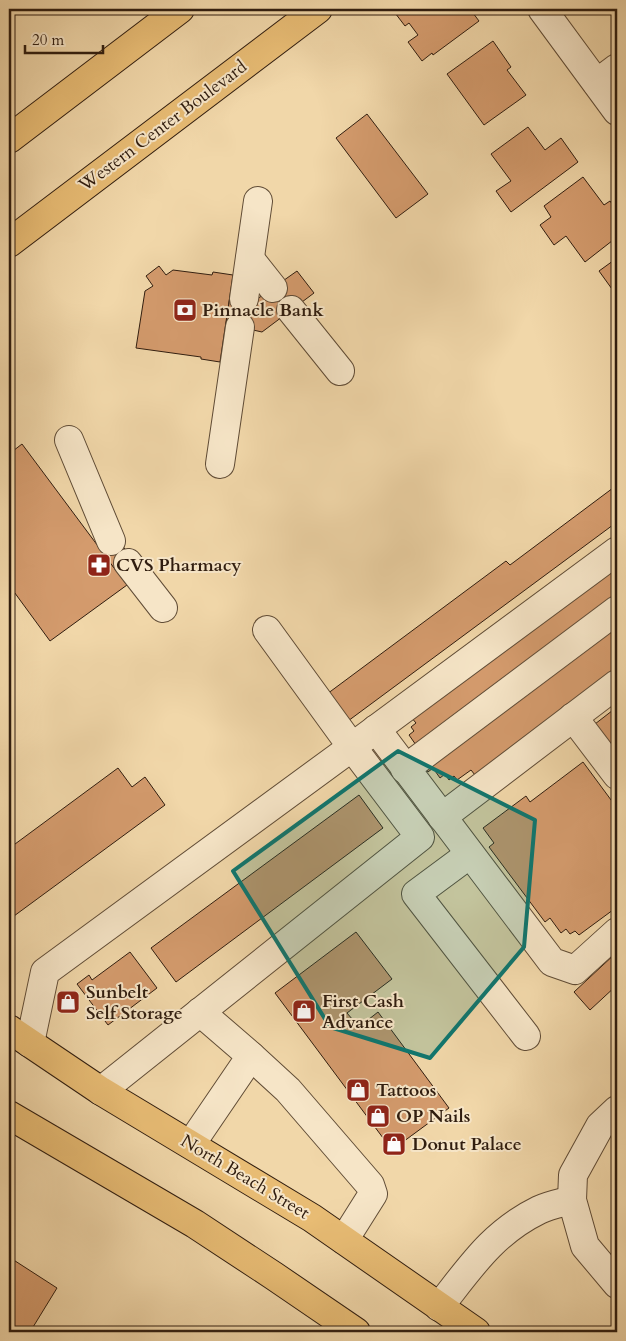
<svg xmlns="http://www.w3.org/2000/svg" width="626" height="1341" font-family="Cardo,serif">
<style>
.building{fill:#d49b6d;stroke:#301d0f}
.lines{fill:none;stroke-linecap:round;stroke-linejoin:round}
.minor-casing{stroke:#604c36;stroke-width:30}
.major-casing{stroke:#301d0f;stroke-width:30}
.minor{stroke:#f6e5c7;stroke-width:28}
.major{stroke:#e8bc74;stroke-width:28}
.marked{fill:#0f766e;fill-opacity:0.2;stroke:#0f766e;stroke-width:4;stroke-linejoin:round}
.labels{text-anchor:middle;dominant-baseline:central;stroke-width:4;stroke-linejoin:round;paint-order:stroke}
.street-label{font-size:18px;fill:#301d0f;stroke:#f6e5c7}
.poi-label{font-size:18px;font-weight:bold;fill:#301d0f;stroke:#f6e5c7;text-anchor:start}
</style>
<rect width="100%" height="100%" fill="#f1d7a9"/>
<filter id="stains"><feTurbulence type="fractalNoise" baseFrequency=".004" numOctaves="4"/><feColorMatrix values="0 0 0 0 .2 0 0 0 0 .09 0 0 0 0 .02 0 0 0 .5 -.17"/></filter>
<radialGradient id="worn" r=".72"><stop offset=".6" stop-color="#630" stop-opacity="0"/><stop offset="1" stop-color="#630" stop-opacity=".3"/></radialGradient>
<g class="building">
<path d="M392,9H470L479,21L433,55L432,53L422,61L408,42L418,35L409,23L405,26Z"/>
<path d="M493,41L511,67L507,70L526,95L484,125L447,74Z"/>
<path d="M367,114L428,194L396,218L336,138Z"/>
<path d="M528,127L545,150L561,138L578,162L511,212L496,191L511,181L491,154Z"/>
<path d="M583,177L604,205L610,201L617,211V237L585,262L566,236L554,245L540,225L551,217L544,206Z"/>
<path d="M617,258V296L599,271Z"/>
<path d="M159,266L166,275L173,270L212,275L213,272L233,275L220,362L201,359V357L136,348L145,291L153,286L146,276Z"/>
<path d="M297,271L314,293L262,332L226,324L230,296L253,302Z"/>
<path d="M22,444L127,585L50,641L9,585V454Z"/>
<path d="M617,485V522L348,721L327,694L506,561L510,565Z"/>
<path d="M116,537L133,560L117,572L100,549Z"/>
<path d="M609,570L613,575L617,572V596L416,745L409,735L414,731L411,727L416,723L411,717Z"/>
<path d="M617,623V669L475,775L471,770L457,780L454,776L449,780L445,774L440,778L433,768L428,772L425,767Z"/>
<path d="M617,707V753L595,724Z"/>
<path d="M583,762L617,808V907L579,935L575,931L570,934L566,929L561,933L550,918L545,922L489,847L494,843L483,828L526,796L530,802Z"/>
<path d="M118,768L132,787L145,777L165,805L14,916L9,909V844L11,847Z"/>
<path d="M359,795L383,828L176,982L151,948Z"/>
<path d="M356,932L392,979L347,1013L359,1027L378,1012L449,1108L392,1150L275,993Z"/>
<path d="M130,952L157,988L108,1025L77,984L89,975L92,980Z"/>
<path d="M617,952V985L590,1010L574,992Z"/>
<path d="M9,1257L57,1288L30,1332H9Z"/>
</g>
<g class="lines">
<g class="minor-casing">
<g id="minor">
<path d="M542,9L617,111"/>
<path d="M597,83L617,68"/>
<path d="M250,259L273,288"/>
<path d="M244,299L258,201"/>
<path d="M291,310L340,371"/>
<path d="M69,440L111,541"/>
<path d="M220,464L240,327"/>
<path d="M128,563L163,608"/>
<path d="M573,717L617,775"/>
<path d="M376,729L552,962L575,970L617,932"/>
<path d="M405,769L617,610"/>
<path d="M442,817L617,684"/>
<path d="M470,854L416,894L526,1036"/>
<path d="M30,1043L45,972L352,747L267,630"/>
<path d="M251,1056L288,1090L370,1185L373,1194L344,1240"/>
<path d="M101,1091L420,837L352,747L617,551"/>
<path d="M617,1110L600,1126L573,1175L572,1200L585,1246L617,1284"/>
<path d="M191,1144L251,1056L200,1012"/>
<path d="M439,1307C470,1268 492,1233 539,1210C549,1205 561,1203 572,1200"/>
</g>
</g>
<g class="major-casing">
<g id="major">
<path d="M9,139L180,9"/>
<path d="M9,243L318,9"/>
<path d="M9,1029L101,1091L312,1218L476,1332"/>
<path d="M9,1115L195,1224L274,1276L356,1332"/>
</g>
</g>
<use href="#minor" class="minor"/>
<use href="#major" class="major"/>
</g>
<path class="marked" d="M398,751L535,820L524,947L430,1058L330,1027L233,871Z"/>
<defs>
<g id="bank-square" transform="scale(1.25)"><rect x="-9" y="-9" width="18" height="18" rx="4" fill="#8f2418" stroke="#f6e5c7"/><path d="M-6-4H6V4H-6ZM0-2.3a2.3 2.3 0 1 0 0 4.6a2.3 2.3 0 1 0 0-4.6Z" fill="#fff"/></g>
<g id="pharmacy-square" transform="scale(1.25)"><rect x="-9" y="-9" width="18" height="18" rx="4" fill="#8f2418" stroke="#f6e5c7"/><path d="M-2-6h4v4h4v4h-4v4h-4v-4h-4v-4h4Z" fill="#fff"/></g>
<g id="shop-square" transform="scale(1.25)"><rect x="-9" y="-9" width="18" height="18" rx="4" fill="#8f2418" stroke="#f6e5c7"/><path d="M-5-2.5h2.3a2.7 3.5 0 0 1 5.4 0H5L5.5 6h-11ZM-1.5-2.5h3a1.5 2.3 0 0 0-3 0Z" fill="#fff"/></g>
</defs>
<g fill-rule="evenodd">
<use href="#bank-square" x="185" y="310"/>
<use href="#pharmacy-square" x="99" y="565"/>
<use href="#shop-square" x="68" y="1002"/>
<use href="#shop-square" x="304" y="1011"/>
<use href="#shop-square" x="358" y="1090"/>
<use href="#shop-square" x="378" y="1116"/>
<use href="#shop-square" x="394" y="1144"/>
</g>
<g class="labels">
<g class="street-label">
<text transform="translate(163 126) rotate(-37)">Western Center Boulevard</text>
<text transform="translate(245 1177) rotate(31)">North Beach Street</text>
</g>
<g class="poi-label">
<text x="202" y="310">Pinnacle Bank</text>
<text x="116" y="565">CVS Pharmacy</text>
<text x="86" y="992">Sunbelt<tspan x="86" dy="21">Self Storage</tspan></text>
<text x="322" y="1001">First Cash<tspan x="322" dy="21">Advance</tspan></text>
<text x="376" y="1090">Tattoos</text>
<text x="396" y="1116">OP Nails</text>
<text x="412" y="1144">Donut Palace</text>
</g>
</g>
<rect width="626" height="1341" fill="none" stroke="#f1d7a9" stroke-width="30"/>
<rect x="10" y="10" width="606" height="1321" fill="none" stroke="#301d0f" stroke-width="2.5"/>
<rect x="15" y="15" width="596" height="1311" fill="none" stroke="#301d0f"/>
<path d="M25 45v8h78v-8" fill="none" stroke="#301d0f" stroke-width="2.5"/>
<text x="32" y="45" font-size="15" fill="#301d0f" stroke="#f6e5c7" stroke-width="4" paint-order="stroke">20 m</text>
<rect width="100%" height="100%" filter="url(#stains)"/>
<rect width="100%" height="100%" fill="url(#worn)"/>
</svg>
